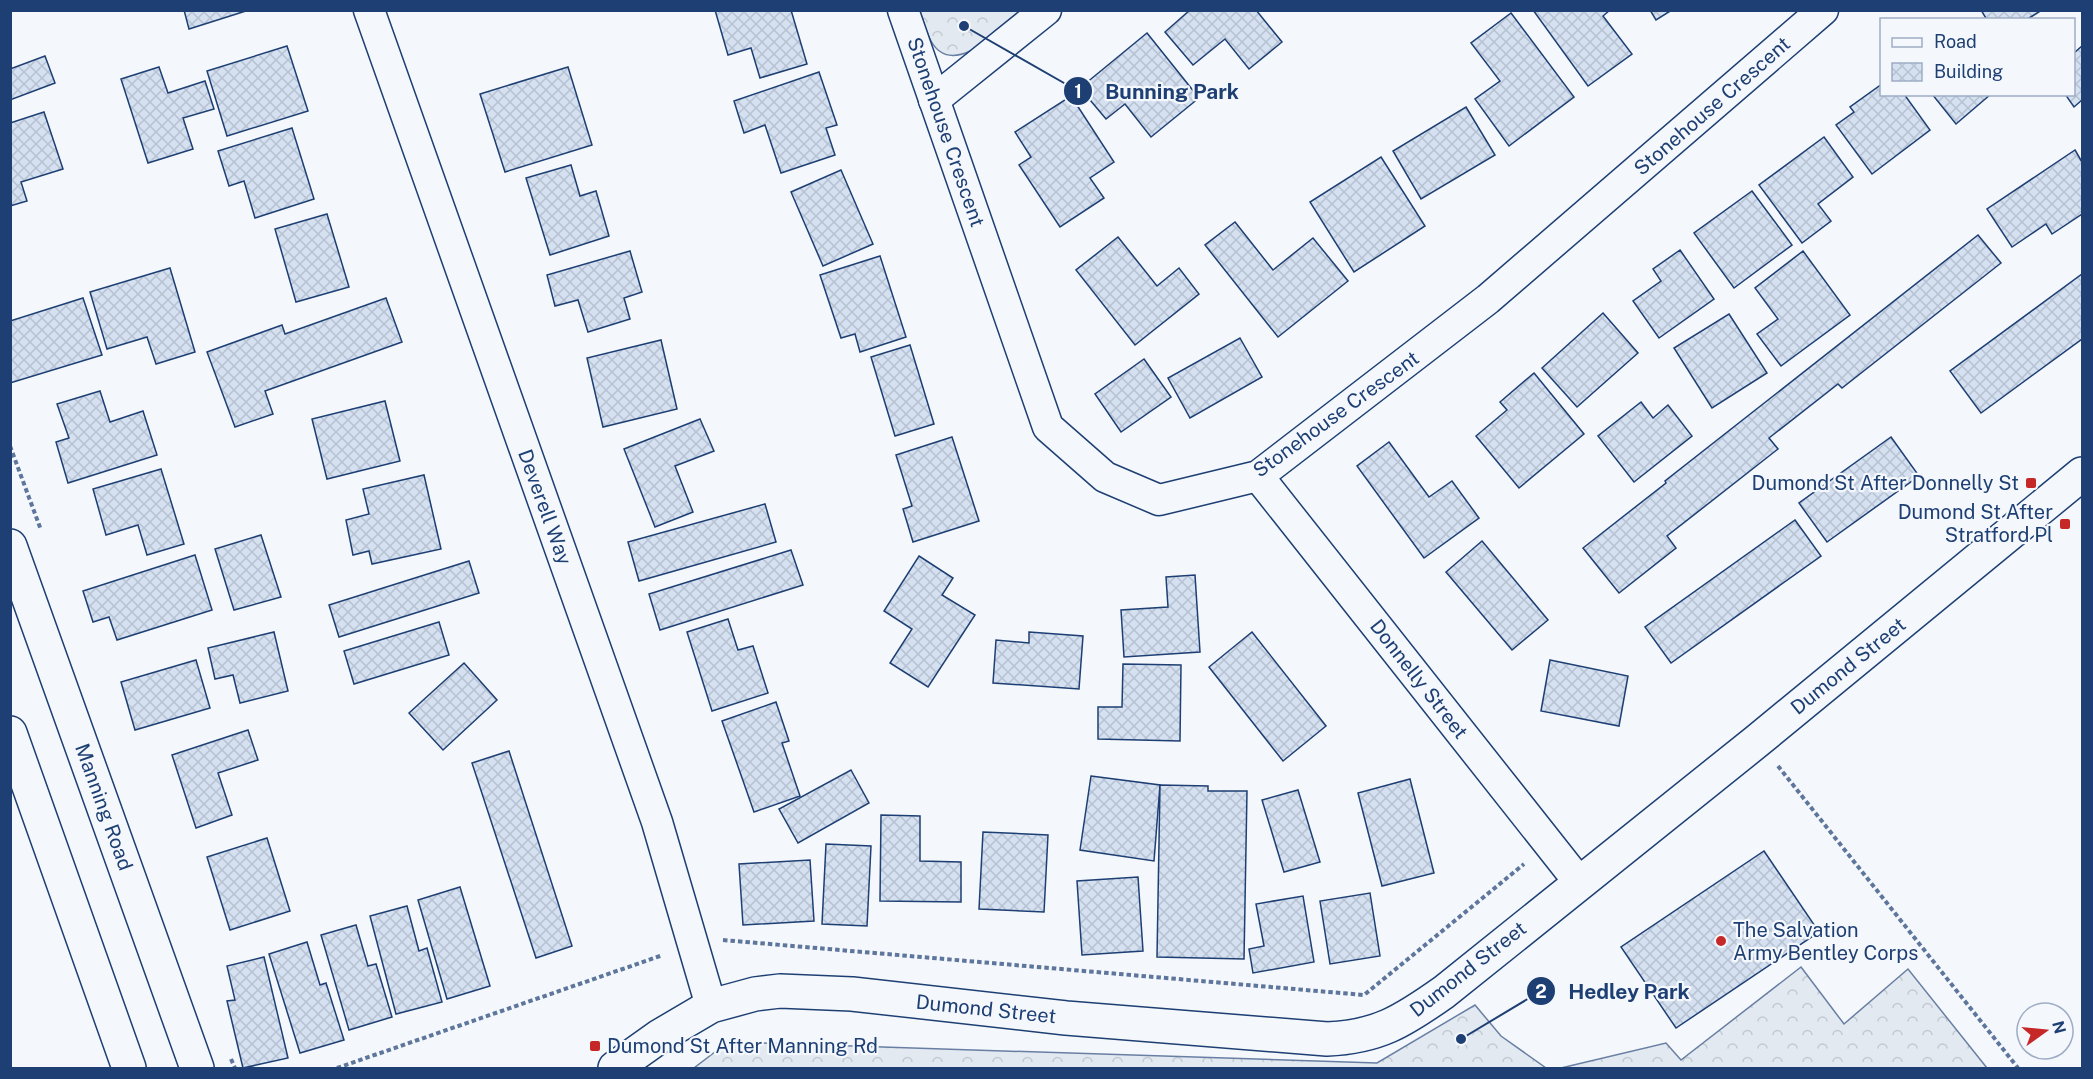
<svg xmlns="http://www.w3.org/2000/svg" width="2093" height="1079" font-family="'Public Sans',sans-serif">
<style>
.forest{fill:url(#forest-crowns);stroke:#687fa3;stroke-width:1.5}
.building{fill:url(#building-cross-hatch);stroke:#1d3f73;stroke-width:1.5}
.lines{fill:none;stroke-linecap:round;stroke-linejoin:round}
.street-casing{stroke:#1d3f73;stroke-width:33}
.secondary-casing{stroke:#1d3f73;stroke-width:36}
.primary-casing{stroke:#1d3f73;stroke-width:36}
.path{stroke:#5e769c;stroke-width:4;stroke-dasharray:4.5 3;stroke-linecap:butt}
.street{stroke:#f4f7fb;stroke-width:30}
.secondary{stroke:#f4f7fb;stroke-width:33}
.primary{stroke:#f4f7fb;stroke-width:33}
.poi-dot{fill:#c62828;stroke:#f4f7fb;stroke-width:2}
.labels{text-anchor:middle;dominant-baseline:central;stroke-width:4.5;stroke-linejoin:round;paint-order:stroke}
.street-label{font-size:20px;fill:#1d3f73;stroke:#f4f7fb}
.poi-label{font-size:20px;fill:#1d3f73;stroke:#f4f7fb;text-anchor:end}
.leader{fill:none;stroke:#1d3f73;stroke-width:2}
.callout-dot{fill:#1d3f73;stroke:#f4f7fb;stroke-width:2}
.mark-label{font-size:18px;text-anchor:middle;font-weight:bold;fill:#fff}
.callout-label{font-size:21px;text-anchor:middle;font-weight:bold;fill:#1d3f73;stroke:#f4f7fb;stroke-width:4.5;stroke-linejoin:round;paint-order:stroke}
</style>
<defs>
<pattern id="forest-crowns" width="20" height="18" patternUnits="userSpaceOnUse" patternTransform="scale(1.5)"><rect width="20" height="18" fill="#e3e9f0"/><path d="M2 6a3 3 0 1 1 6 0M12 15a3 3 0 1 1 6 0" fill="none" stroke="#c2c9d1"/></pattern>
<pattern id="building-cross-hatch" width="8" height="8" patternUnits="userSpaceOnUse" patternTransform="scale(1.5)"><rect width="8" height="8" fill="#d5e0f0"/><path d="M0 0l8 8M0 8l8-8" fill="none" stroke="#b6c1d1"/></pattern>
</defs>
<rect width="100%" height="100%" fill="#f4f7fb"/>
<g class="forest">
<path d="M920,11H1023C1003,27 953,81 931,41C926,32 923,20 920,11Z"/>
<path d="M1801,967L1844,1024L1908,969L1987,1068H1561L1666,1043L1681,1060Z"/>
<path d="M1475,1005L1501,1036L1546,1068H694L728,1042L1377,1063Z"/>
</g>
<g class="building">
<path d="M184,10H249L189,29Z"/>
<path d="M715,10H791L807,64L760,78L751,48L728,55Z"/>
<path d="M1190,10H1256L1282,42L1249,69L1225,39L1193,65L1165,32Z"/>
<path d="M1533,10H1610L1603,16L1632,54L1588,86Z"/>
<path d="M1650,10H1672L1656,20Z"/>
<path d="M1981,10H2042L2026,20H1987Z"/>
<path d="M1511,13L1574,97L1509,146L1475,99L1500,81L1471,43Z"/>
<path d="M1147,33L1199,98L1151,137L1125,104L1106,119L1080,88Z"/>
<path d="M287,46L308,111L227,136L207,71Z"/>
<path d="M2082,46V100L2074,107L2065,94H2074V53Z"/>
<path d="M45,56L55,83L10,100V69Z"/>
<path d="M159,67L168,93L205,81L214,109L183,118L193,149L148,163L121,79Z"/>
<path d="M568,67L592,145L505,172L480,94Z"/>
<path d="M819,72L837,125L826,128L835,155L781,173L765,125L744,133L734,101Z"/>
<path d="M1882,84V94H1904L1930,130L1872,174L1836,125L1854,112L1850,107Z"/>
<path d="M1932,94H1991L1956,124Z"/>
<path d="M1071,96L1114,162L1090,178L1104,198L1060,227L1019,165L1031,157L1015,132Z"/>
<path d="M1466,107L1495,155L1421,199L1393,151Z"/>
<path d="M44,112L63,169L21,182L27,201L10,206V123Z"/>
<path d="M292,128L314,199L255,218L244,181L229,186L218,151Z"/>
<path d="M1824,137L1853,177L1818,204L1831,221L1802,243L1759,185Z"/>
<path d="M2075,150L2082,162V214L2052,234L2046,224L2012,247L1987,209Z"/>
<path d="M1381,157L1425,226L1354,272L1310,202Z"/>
<path d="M571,165L580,196L596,191L609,236L550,255L526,178Z"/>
<path d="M841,170L873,244L823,266L791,192Z"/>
<path d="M1752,191L1792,245L1734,288L1694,233Z"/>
<path d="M327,214L349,287L296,302L275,229Z"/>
<path d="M1235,222L1273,270L1313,238L1348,281L1278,337L1205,245Z"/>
<path d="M1978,235L2001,263L1842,388L1838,384L1769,438L1778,449L1667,536L1676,548L1619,593L1583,548L1666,483L1665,481Z"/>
<path d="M1118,237L1157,286L1179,268L1199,294L1135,345L1076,270Z"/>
<path d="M1680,250L1714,299L1659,338L1633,301L1661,281L1653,269Z"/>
<path d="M630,251L642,292L624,298L630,319L588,332L578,300L555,306L547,275Z"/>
<path d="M1803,251L1850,315L1781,366L1757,334L1778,319L1755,288Z"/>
<path d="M880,256L906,337L860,352L855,334L841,338L820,275Z"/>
<path d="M170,268L195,352L156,364L147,337L107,349L90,292Z"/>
<path d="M2082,274V339L1981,413L1950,371Z"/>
<path d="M83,298L102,355L10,383V321Z"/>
<path d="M386,298L402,342L265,391L273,414L235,427L207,352L282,325L285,334Z"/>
<path d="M1603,313L1638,353L1577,407L1542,368Z"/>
<path d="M1729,314L1767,373L1712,408L1674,348Z"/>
<path d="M1240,338L1262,377L1190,418L1168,378Z"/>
<path d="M661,340L677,409L603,427L587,358Z"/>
<path d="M910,345L934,424L895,436L871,357Z"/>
<path d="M1144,359L1171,397L1121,432L1095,394Z"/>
<path d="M1534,373L1584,434L1519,488L1476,436L1507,410L1500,402Z"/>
<path d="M100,391L110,422L143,411L157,455L68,483L56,442L69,438L57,404Z"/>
<path d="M385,401L400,461L327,479L312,419Z"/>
<path d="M1641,402L1653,418L1668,405L1692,436L1634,482L1598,436Z"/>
<path d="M700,419L714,451L675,466L693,512L655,527L624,449Z"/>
<path d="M952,437L979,521L913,542L903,509L912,506L896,455Z"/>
<path d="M1891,437L1919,476L1827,542L1799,503Z"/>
<path d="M1389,442L1429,497L1452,481L1479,518L1424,558L1357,466Z"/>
<path d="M161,469L184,544L147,555L138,525L106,535L93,489Z"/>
<path d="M424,475L441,549L372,564L369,551L353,555L346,520L369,514L363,489Z"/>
<path d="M765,504L776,542L639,581L628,542Z"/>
<path d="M1795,520L1821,556L1671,663L1645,627Z"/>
<path d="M261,535L281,597L234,610L215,549Z"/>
<path d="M1482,541L1548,620L1512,650L1446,572Z"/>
<path d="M791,550L803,585L660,630L649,594Z"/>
<path d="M195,555L212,610L117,640L109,617L93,622L83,591Z"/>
<path d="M919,556L953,578L942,595L975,615L928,687L890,663L912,629L884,611Z"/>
<path d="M469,561L479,593L339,637L329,605Z"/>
<path d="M1195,575L1200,652L1124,657L1121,610L1168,607L1166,577Z"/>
<path d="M728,619L738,650L753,646L768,693L712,711L687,632Z"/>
<path d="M439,622L449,655L354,684L344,651Z"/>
<path d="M274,632L288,691L240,703L233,675L215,679L208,648Z"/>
<path d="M1029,632L1083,636L1079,689L993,683L996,640L1029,643Z"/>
<path d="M1252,632L1326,726L1283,761L1209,667Z"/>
<path d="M196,660L210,708L135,730L121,682Z"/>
<path d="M1550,660L1628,676L1619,726L1541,711Z"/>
<path d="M464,663L497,700L443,750L409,713Z"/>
<path d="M1123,664L1181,665L1180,741L1098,739V707H1122Z"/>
<path d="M776,702L789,741L782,743L800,796L754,812L722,721Z"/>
<path d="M248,730L258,760L218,773L232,815L196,828L172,755Z"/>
<path d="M509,751L572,946L536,958L472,763Z"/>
<path d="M851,770L869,803L798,843L779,809Z"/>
<path d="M1091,776L1160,785L1154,861L1080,850Z"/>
<path d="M1410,779L1434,873L1382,886L1358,793Z"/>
<path d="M1160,785L1208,786V791H1247L1244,959L1157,957Z"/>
<path d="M1298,790L1320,862L1284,872L1262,800Z"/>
<path d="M881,815L920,816V861L961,862V902L880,901Z"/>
<path d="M983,832L1048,835L1044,912L979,909Z"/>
<path d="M267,838L290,911L230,930L207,857Z"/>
<path d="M826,844L871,846L867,926L822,924Z"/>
<path d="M1764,851L1819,932L1676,1028L1621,947Z"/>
<path d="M810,860L814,921L743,925L739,864Z"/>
<path d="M1138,877L1143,951L1082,955L1077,881Z"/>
<path d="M460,887L490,986L447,999L418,900Z"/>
<path d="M1370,893L1380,956L1330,964L1320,901Z"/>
<path d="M1303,896L1314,962L1253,973L1249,949L1264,946L1256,904Z"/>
<path d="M407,906L419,951L427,948L442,1002L396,1014L370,916Z"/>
<path d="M356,925L368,966L376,964L392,1017L349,1030L321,935Z"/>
<path d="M307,942L320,985L326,983L344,1040L300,1053L269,954Z"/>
<path d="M264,957L288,1058L243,1068L227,1001L235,1000L227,966Z"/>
</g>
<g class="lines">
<g class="street-casing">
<g id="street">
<path d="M369,10L657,822L711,1006"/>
<path d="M903,10L1048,427L1105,477L1159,500L1258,476L1488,299L1823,10"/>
<path d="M934,100L1046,10"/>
<path d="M1258,476L1579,882"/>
</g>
</g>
<g class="secondary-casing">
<path id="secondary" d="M615,1068L660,1036L711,1006L755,994L780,991L852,994L1066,1018L1327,1039C1378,1037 1403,1021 1444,992L1757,741L2082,474"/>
</g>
<g class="primary-casing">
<g id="primary">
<path d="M10,546L197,1068"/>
<path d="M10,733L129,1068"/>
</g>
</g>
<g class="path">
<path d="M10,446L41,530"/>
<path d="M1778,766L2018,1068"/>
<path d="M723,940L1364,995L1524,864"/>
<path d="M231,1059L235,1068"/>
<path d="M337,1068L663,955"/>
</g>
<use href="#street" class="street"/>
<use href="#secondary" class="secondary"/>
<use href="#primary" class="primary"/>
</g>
<g class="poi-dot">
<rect x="2025" y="477" width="12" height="12" rx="3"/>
<rect x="2059" y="518" width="12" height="12" rx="3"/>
<circle cx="1721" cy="941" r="6"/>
<rect x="589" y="1040" width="12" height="12" rx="3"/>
</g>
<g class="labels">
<g class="street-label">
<text transform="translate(1712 106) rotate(-41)">Stonehouse Crescent</text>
<text transform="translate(946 132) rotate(71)">Stonehouse Crescent</text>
<text transform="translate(1336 414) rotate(-36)">Stonehouse Crescent</text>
<text transform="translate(545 507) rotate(70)">Deverell Way</text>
<text transform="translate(1848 666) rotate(-39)">Dumond Street</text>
<text transform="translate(1419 679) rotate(52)">Donnelly Street</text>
<text transform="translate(104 807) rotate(70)">Manning Road</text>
<text transform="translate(1468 969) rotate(-38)">Dumond Street</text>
<text transform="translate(986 1009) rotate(6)">Dumond Street</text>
</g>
<g class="poi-label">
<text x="2019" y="483">Dumond St After Donnelly St</text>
<text x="2053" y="512">Dumond St After<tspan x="2053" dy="23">Stratford Pl</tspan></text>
<text x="1733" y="930" text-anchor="start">The Salvation<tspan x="1733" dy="23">Army Bentley Corps</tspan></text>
<text x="607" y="1046" text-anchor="start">Dumond St After Manning Rd</text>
</g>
</g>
<path class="leader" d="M964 26L1078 91M1461 1039L1541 991"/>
<g class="callout-dot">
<circle cx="964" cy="26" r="6"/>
<circle cx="1461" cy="1039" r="6"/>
<circle cx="1078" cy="91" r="15"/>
<circle cx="1541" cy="991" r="15"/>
</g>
<g class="mark-label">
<text x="1078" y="98">1</text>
<text x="1541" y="998">2</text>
</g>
<g class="callout-label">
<text x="1172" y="99">Bunning Park</text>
<text x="1629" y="999">Hedley Park</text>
</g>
<rect width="2093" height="1079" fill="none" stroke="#1d3f73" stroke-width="24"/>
<rect x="1880" y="18" width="195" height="78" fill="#f4f7fb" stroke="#9eadc5" stroke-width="1.5"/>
<rect x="1892" y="38" width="30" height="9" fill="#f4f7fb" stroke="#9eadc5" stroke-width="1.5"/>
<text x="1934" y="48" font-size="18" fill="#1d3f73">Road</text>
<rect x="1892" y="63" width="30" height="18" fill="url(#building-cross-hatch)" stroke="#9eadc5" stroke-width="1.5"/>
<text x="1934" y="78" font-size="18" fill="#1d3f73">Building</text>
<g transform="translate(2045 1031) rotate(75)"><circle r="28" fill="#f4f7fb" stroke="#9eadc5" stroke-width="1.5"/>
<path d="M0-4.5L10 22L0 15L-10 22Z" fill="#c62828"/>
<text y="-9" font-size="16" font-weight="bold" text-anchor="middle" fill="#1d3f73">N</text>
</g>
</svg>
